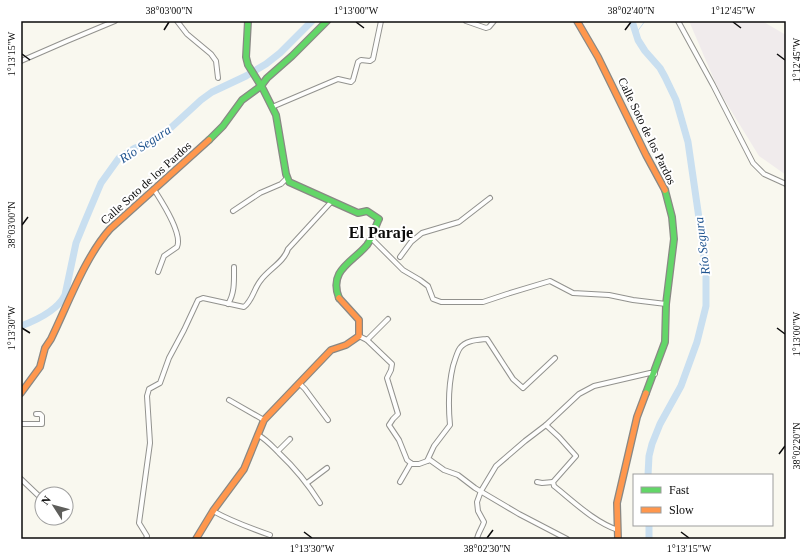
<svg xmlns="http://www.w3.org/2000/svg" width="807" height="560" font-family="Georgia,serif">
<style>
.industrial{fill:#f0ebec}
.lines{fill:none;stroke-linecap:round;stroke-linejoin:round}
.stream{stroke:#c9dff0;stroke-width:1}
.river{stroke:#c9dff0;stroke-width:7}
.street-casing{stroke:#92928e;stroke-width:6}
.fast-casing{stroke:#898884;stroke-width:8}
.slow-casing{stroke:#898884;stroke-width:8}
.street{stroke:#fefefd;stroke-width:4}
.fast{stroke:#63d668;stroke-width:5.5}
.slow{stroke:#ff974d;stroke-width:5.5}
.ticks{fill:none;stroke:#0b0b0b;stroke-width:1.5}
.labels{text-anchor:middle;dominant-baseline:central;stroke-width:4;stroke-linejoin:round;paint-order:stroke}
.street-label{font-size:12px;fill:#0b0b0b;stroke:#fff}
.water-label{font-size:13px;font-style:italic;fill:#215590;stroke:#fff}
.district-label{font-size:16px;font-weight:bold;fill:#0b0b0b;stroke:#fff}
.neatline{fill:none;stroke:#0b0b0b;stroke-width:1.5}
.ticks-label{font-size:10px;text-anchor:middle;fill:#0b0b0b}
</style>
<rect width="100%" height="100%" fill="#f9f8ef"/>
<path class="industrial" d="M689,21H762L786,35V175L759,156L719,91Z"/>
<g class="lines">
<path class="stream" d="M637,32L645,21"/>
<g class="river">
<path d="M632,21L638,40L645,51L660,68L665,77L676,100L688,142L702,239L706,273V306L697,342L681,386L660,424L652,444L649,456L648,475"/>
<path d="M21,326C37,320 57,311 65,295L76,243L85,221L101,183L119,158L135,148L150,143L163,135L201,100L212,92L246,76L266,64L280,53L312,21"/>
<path d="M649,525V539"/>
</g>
<g class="street-casing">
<g id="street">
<path d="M177,21L187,34L211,54L216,61L218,78"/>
<path d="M466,21L486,28L489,27L494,21"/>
<path d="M678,21L713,85L753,163L764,174L786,184"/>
<path d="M21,61L67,41L115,21"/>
<path d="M272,107L338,79L351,82L353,80L358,62L361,60L370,61L373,59L381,21"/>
<path d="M155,191C162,202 183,234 177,247L164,256L158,272"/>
<path d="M233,211L260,193L281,184L287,178"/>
<path d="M371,238L403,270L420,280L428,286L433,299L441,302H483L507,294L550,281L573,293L609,295L633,300L666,304"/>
<path d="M400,257L411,242L422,233L459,222L490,198"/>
<path d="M228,304C235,293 234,280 234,267"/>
<path d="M359,336L367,340L392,364L391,370L387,378L398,414L393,419L389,425L399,440L407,460L412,464H419L430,460L444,470L458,475L475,488L519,514L567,539"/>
<path d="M367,340L388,319"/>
<path d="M299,383L305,389L328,420"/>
<path d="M229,400L264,420"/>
<path d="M21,424H42V416L40,414H36"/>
<path d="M546,425L579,394L594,386L650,373L655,374"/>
<path d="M258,435C266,439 272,446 279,453C295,468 308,484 320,503"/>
<path d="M278,451L290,439"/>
<path d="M427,461L434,446L450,425C448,404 448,387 453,366C455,360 457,352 460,348C466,340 478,340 487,339L513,379L523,388L555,358"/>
<path d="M21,479L42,499"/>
<path d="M400,482L411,463"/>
<path d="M537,482L542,483L553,482"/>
<path d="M307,483L327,468"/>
<path d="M213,511C231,521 250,528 270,535"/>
<path d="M146,539L147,536L139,523L150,443L147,396L149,389L160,383L169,358L184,330L198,300L203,298L244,307C253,300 254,288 261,280C269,269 284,262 288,249L332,201"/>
<path d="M477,539C478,533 482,528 484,522L478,511L477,502L481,491L496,466L525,441L546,425L559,437L576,456L553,482L554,486C573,501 594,522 618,530"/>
</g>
</g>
<g class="fast-casing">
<g id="fast">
<path d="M248,21L246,57L248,65L263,89L276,115L286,174L289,182L358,213L367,211L379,219C375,227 373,237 367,245C353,262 328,270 339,298"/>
<path d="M209,140L223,126L242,100L261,86L267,78L292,56L327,21"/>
<path d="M646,393L665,342L666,304L674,239L672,217L665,190"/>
</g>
</g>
<g class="slow-casing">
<g id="slow">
<path d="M577,21L598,57L646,155L665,190"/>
<path d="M21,393L40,367L45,348L51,339C68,304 85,257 110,229L209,140"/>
<path d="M196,539L213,511L244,469L264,420L331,350L346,345L359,336V320L339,298"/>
<path d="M618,539L617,503L637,417L646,393"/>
</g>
</g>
<use href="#street" class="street"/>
<use href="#fast" class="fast"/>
<use href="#slow" class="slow"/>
</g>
<path class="ticks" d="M356,22L364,28M733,22L741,28M164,30L169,22M625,30L631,22M22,54L30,60M777,54L785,60M22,225L28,217M22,328L30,333M777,328L785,334M779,454L785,446M304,532L312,538M681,532L689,538M487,538L493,530"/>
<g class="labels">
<g class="street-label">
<text transform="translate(647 131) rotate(64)">Calle Soto de los Pardos</text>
<text transform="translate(146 183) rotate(-42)">Calle Soto de los Pardos</text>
</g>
<g class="water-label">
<text transform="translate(145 144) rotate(-33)">Río Segura</text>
<text transform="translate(702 246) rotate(-97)">Río Segura</text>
</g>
<g class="district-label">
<text x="381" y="232">El Paraje</text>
</g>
</g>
<rect width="807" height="560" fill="none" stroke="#ffffff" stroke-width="44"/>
<rect x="633" y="474" width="140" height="52" fill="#ffffff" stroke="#9d9d9d"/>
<rect x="641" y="487" width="20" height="6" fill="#63d668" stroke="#9d9d9d"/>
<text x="669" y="494" font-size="12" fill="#0b0b0b">Fast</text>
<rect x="641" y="507" width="20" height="6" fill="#ff974d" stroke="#9d9d9d"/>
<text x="669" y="514" font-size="12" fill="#0b0b0b">Slow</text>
<g transform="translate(54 506) rotate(306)"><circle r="19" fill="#ffffff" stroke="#9d9d9d"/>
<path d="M0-3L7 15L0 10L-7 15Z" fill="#5e5e5b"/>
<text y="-6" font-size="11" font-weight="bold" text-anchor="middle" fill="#0b0b0b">N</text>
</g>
<rect x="22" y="22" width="763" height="516" class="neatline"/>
<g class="ticks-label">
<text x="169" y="14">38°03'00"N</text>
<text x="356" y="14">1°13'00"W</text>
<text x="631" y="14">38°02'40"N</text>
<text x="733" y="14">1°12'45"W</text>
<text transform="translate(11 54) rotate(-90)" y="4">1°13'15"W</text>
<text transform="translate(796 60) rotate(-90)" y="4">1°12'45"W</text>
<text transform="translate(11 225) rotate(-90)" y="4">38°03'00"N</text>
<text transform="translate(11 328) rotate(-90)" y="4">1°13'30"W</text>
<text transform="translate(796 334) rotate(-90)" y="4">1°13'00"W</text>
<text transform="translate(796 446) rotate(-90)" y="4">38°02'20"N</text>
<text x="312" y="552">1°13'30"W</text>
<text x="487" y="552">38°02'30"N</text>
<text x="689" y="552">1°13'15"W</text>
</g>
</svg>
